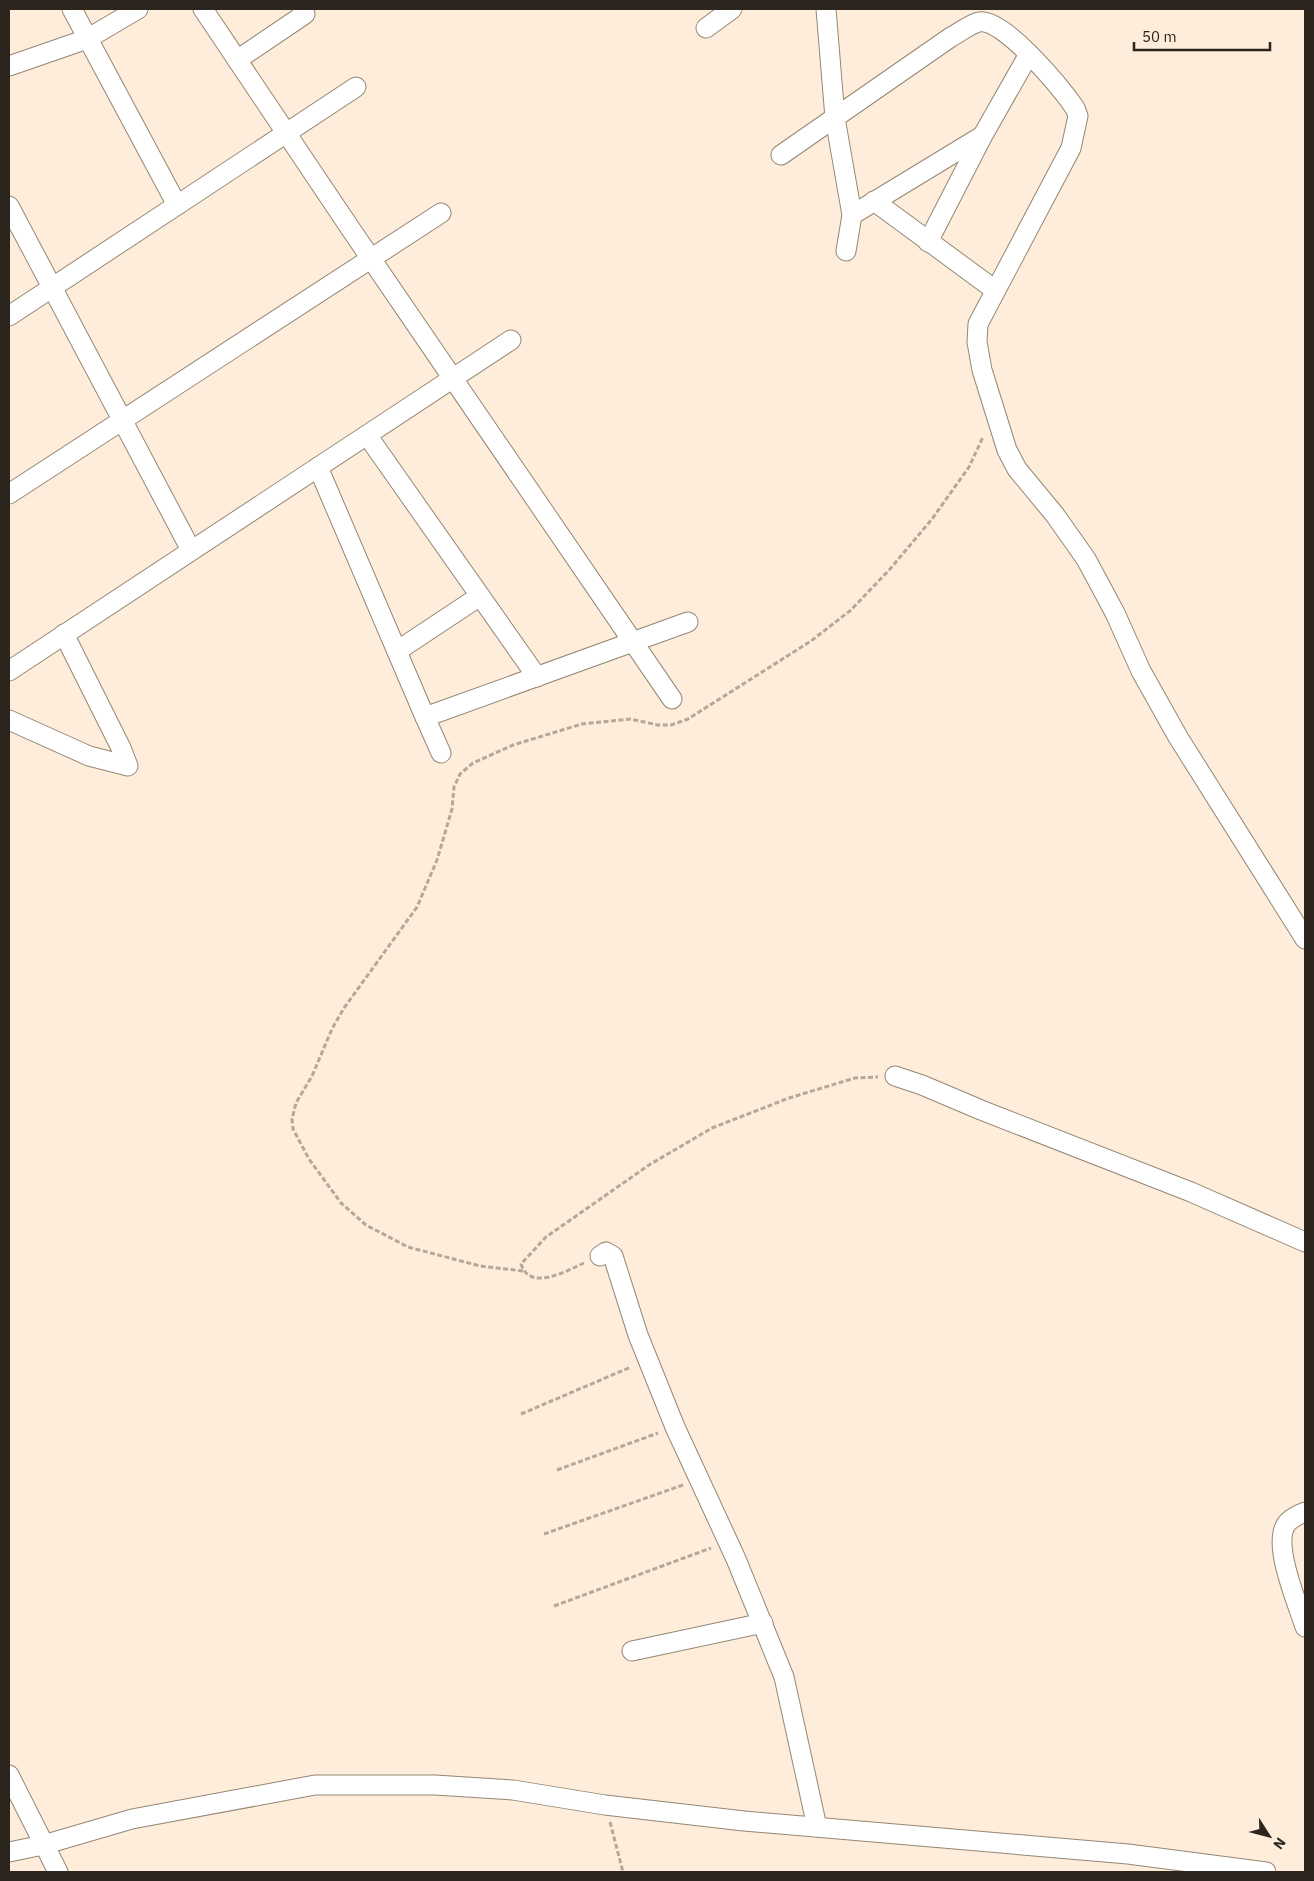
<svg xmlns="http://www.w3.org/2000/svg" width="1314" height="1881" font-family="'IBM Plex Sans',sans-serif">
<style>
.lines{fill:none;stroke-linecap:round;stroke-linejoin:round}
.street-casing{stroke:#958775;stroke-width:21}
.path{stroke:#b5a899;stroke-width:3;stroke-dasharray:5 2.5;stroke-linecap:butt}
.street{stroke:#fff;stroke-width:19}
</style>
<rect width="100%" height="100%" fill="#fdedda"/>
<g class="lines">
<g class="street-casing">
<g id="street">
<path d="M72,9L177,205"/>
<path d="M203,9L350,228L672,699"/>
<path d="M826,9L835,118L852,215L846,251"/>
<path d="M706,28L732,9"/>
<path d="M237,60L305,14L302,9"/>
<path d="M9,66L87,39L138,9"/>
<path d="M781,155L951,37C959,33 970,24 979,22C1003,17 1061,88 1075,108L1078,116L1071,148L978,324L977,342L982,370L1007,450L1017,469L1055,515L1086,559L1115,613L1141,671L1178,737L1305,939"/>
<path d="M874,201L995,290"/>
<path d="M9,206L191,550"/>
<path d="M852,215L982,136"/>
<path d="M928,242L983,135L1029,54"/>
<path d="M9,316L356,87"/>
<path d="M367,435L537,677"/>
<path d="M318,467L425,717"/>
<path d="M9,494L441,213"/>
<path d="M397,651L480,596"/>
<path d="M9,671L511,340"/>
<path d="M9,720L89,756L128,766L121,748L64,634"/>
<path d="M441,753L425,717L688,622"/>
<path d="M895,1076L922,1085L981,1110L1191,1192L1305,1242"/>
<path d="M600,1256L606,1252L613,1256L638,1335L675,1427L736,1559L784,1677L817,1827"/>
<path d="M1305,1512C1300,1514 1292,1518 1288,1522C1270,1541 1298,1604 1305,1627"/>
<path d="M632,1651L763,1623"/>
<path d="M9,1775L58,1872"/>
<path d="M9,1852L43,1845L132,1819L315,1785H435L513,1790L605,1805L744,1821L1128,1854L1266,1872"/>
</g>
</g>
<g class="path">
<path d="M584,1263C566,1271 530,1292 521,1264L546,1237L649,1165L712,1128L789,1098L855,1078L878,1077"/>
<path d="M523,1271L480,1266L408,1247L366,1225L341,1203L309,1159L293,1129L292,1119L296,1103L312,1076L332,1029L344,1008L417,907L437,860L452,809L454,787L460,774L473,763L513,745L582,724L630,719L658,725H671L688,719L811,641L851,610L890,569L932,519L969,467L983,437"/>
<path d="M521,1414L631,1367"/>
<path d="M557,1470L658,1433"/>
<path d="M544,1534L683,1485"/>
<path d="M554,1606L711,1548"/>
<path d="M610,1822L623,1872"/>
</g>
<use href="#street" class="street"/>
</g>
<rect width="1314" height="1881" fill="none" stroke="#2b251e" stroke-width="20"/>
<g transform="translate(1269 1836) rotate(126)" stroke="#fdedda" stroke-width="4" paint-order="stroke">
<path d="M0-4L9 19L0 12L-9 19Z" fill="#2b251e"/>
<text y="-8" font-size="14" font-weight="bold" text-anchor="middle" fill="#2b251e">N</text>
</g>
<path d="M1134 42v8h136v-8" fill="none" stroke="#2b251e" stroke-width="2.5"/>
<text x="1142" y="42" font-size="15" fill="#2b251e" stroke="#fdedda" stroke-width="4" paint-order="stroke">50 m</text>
</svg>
